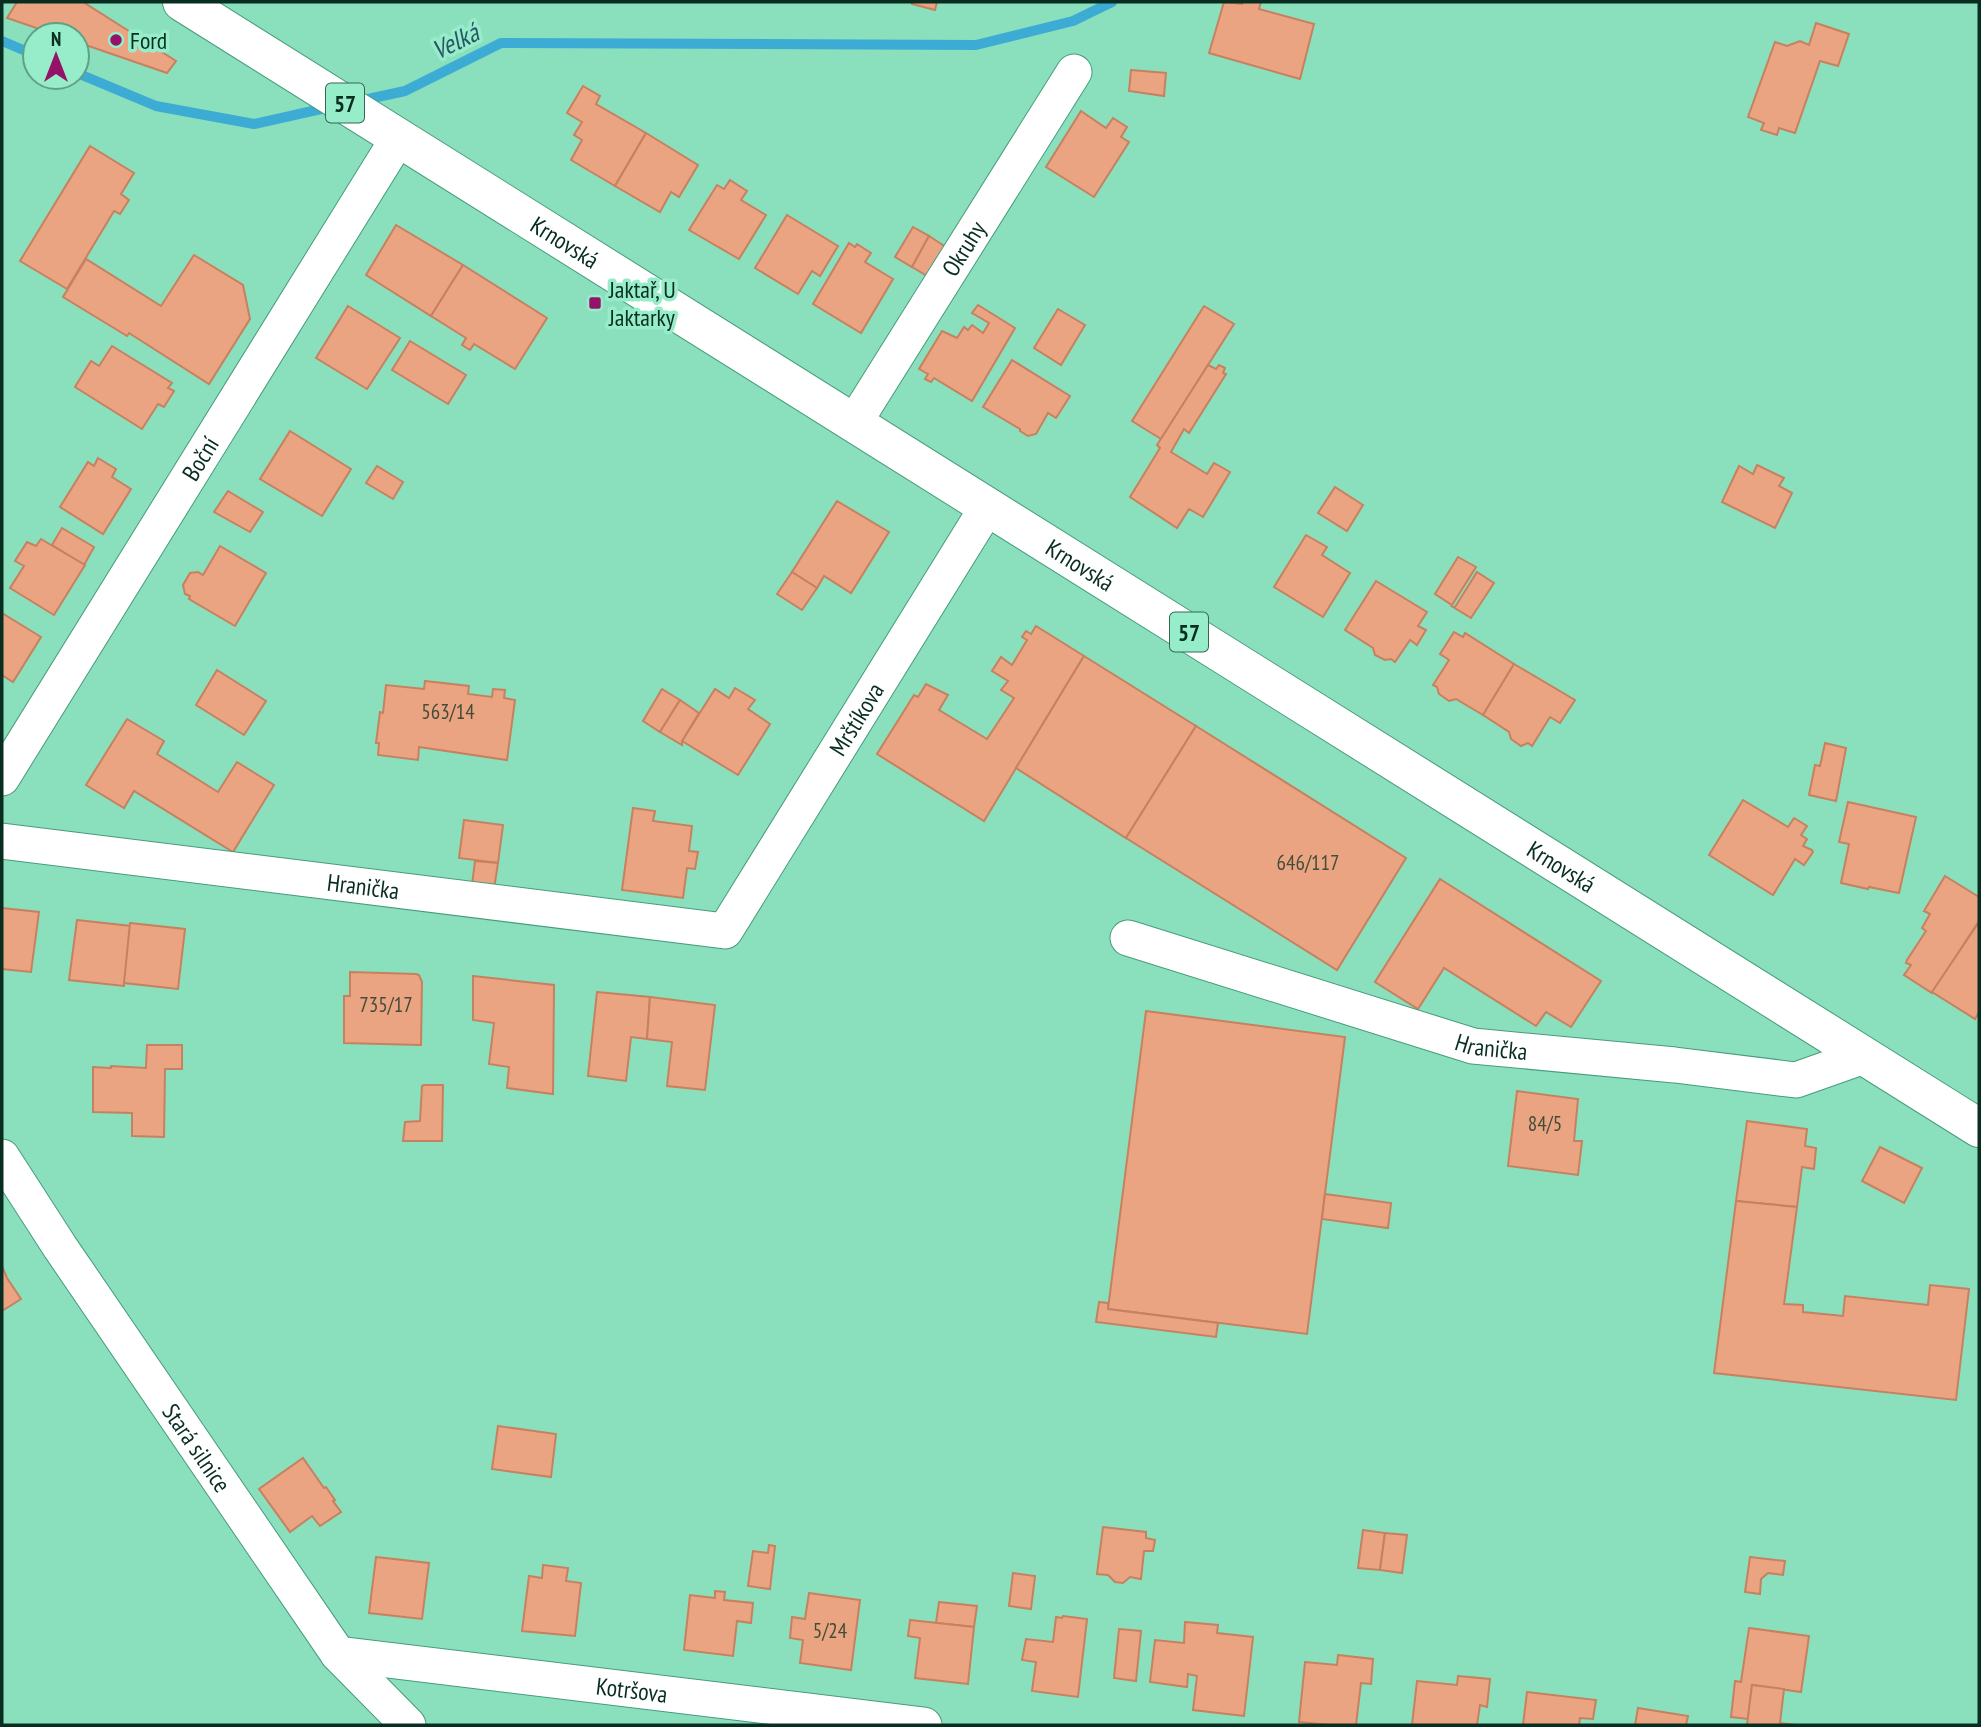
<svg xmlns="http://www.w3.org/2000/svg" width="1981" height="1727" font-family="'PT Sans Narrow',sans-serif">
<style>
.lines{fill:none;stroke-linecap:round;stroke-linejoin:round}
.stream{stroke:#3dacd4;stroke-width:10}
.building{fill:#eba482;stroke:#c68160;stroke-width:2}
.street-casing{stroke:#469c7d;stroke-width:37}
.primary-casing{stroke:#469c7d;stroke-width:40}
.street{stroke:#fff;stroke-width:35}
.primary{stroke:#fff;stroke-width:38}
.poi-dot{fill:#951269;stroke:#97edca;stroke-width:2.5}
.labels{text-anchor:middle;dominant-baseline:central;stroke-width:7;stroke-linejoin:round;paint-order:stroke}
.number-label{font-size:21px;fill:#414c39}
.shield{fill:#97edca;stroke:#336754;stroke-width:2}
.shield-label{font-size:23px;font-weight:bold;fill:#082e21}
.poi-label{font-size:24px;fill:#082e21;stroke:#97edca;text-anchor:start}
.street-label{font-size:24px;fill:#082e21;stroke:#97edca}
.water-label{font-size:26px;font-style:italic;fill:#285567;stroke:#97edca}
</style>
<rect width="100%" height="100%" fill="#8adfbd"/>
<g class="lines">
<g class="stream">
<path d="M2,41L35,55"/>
<path d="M77,73L156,106L254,124L330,107"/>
<path d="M359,101L405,91L501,43L976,45L1073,21L1112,2"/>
</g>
</g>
<g class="building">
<path d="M17,2H83L176,61L167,73L77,42V35H57L7,18Z"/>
<path d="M912,2H937L935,10L912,4Z"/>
<path d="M1224,2L1242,4V2H1261L1259,9L1314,24L1300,79L1209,53Z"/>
<path d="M1816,23L1849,34L1838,66L1820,61L1795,133L1779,128L1777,135L1761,130L1764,123L1748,117L1775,42L1787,46L1800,41L1809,45Z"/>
<path d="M1131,70L1166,73L1164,96L1129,91Z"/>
<path d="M583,86L600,96L596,104L646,133L615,186L571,160L582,140L574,135L582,122L567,113Z"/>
<path d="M1081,111L1106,128L1113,118L1127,127L1121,137L1129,142L1094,197L1046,167Z"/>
<path d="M646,133L698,165L679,197L671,192L660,212L615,186Z"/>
<path d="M90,146L134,173L121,194L129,200L120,214L114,211L67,289L20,261Z"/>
<path d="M730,180L747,191L741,200L766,215L739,259L689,230L717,185L724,189Z"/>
<path d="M787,215L838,246L820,276L812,271L798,294L755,268Z"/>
<path d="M396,225L463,265L431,316L366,275Z"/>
<path d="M913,227L929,236L912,267L895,257Z"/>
<path d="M929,236L946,247L929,277L912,267Z"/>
<path d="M849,243L855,247L857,244L871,253L865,262L893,279L861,333L813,304Z"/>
<path d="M194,255L243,285L250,319L209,384L129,333L127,336L63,297L86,259L161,306Z"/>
<path d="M463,265L547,318L515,369L474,344L470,350L462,345L466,338L431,316Z"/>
<path d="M978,305L1015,328L972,401L934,378L931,382L925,379L928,374L919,369L942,331L957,338L964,327L968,330L972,325L983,333L989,323L972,313Z"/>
<path d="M348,306L400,338L367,389L316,358Z"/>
<path d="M1204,306L1234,324L1161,439L1132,421Z"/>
<path d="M1058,309L1085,325L1061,365L1034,348Z"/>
<path d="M410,341L466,375L448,404L392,370Z"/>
<path d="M112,346L172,383L168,388L174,391L164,407L158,404L142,429L75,387L91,361L99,366Z"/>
<path d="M1012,360L1070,396L1056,418L1048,413L1036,434L1028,436L1020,431V429L983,407Z"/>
<path d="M1208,365L1216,369L1219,365L1225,368L1223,373L1226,374L1189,433L1184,429L1171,452L1207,474L1214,463L1230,472L1203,517L1189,509L1177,528L1130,497L1160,448L1157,445Z"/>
<path d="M290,431L351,469L322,516L260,479Z"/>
<path d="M98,458L116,469L112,477L131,489L103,534L60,507L88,462L94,466Z"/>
<path d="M1757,465L1784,478L1779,486L1792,493L1775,528L1722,502L1739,466L1753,474Z"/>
<path d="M377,466L403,482L393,499L366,483Z"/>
<path d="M1335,487L1363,505L1347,531L1318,513Z"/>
<path d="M228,491L263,512L250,532L214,512Z"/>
<path d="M837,501L889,532L851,593L824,576L817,588L792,572Z"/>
<path d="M62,528L94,547L84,565L52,545Z"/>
<path d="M1306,535L1327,547L1322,555L1350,573L1323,617L1274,587Z"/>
<path d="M41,539L85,565L54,615L10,588L24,566L15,561L27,542L36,546Z"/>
<path d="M220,546L266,573L235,626L189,599L190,596L185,594L183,585L190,573L198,572L203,575Z"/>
<path d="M1458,557L1476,567L1452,605L1435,594Z"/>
<path d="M792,572L817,588L802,610L777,594Z"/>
<path d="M1477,572L1494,583L1471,618L1453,607H1455Z"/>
<path d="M1376,581L1427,612L1418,626L1426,630L1417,645L1410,640L1395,662L1391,659L1385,660L1375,655L1373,648L1345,630Z"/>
<path d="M2,613L41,637L13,682L2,675Z"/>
<path d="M1036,626L1084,656L984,821L877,754L914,695L918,697L926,684L948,695L939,710L987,739L1014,698L1001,690L1008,681L992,671L1001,657L1012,665L1027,640L1022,637L1026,631L1031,634Z"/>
<path d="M1454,632L1463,637L1465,633L1514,664L1483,715L1456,699L1449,701L1439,694L1437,687L1433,685L1449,660L1440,654Z"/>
<path d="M1084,656L1196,726L1126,838L1016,768Z"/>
<path d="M1514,664L1575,700L1560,723L1550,717L1532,746L1528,743L1521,746L1511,739L1509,732L1483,715Z"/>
<path d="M217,670L266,701L244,735L196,705Z"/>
<path d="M425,681L469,686L468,694L492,697L493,689L505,690L504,698L515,700L507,760L419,747L418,760L378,755L379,743H376L380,712L383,713L386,685L424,689Z"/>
<path d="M735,688L755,700L748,709L770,724L738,775L682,741L715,689L729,698Z"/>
<path d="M662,689L680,700L660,732L643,721Z"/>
<path d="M680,700L699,713L682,741V745L660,732Z"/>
<path d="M127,719L164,741L157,754L218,792L237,762L274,785L233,852L134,791L124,808L86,785Z"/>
<path d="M1196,726L1406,858L1337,970L1126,838Z"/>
<path d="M1825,743L1846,748L1836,801L1809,795L1815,765L1820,766Z"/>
<path d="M1743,800L1788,827L1794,818L1807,826L1801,835L1807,839L1803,846L1812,850L1813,852L1804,865L1795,859L1773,895L1709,855Z"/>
<path d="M1848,802L1916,817L1899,893L1869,887L1868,889L1841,883L1849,844L1839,842Z"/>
<path d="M633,808L655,811L653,821L692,826L689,851L698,852L695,869L687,868L683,898L622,890Z"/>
<path d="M464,820L503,825L498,863L459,858Z"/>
<path d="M475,861L498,863L493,896L471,893Z"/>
<path d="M1945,876L1979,897V921L1932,993L1904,975L1911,965L1906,963L1907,960L1926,931L1922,928L1930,914L1924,911Z"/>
<path d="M1440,879L1601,981L1571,1027L1546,1012L1536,1026L1444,968L1418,1009L1375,982Z"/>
<path d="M2,908L39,912L31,972L2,969Z"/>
<path d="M77,920L131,926L124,986L69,980Z"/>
<path d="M130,923L185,929L178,989L124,983Z"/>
<path d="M1977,925L1979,927V1012L1975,1019L1932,992Z"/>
<path d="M350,972L416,974L419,975L422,982L421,1045L344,1043V996H350Z"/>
<path d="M473,976L554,985L553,1094L507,1088L509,1067L489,1064L494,1023L473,1020Z"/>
<path d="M597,992L650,997L647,1039L631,1037L626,1081L588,1076Z"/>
<path d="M650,997L715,1005L705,1090L667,1086L672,1042L647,1039Z"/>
<path d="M1146,1011L1345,1037L1307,1334L1108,1309Z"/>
<path d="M147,1045H182V1069H165L164,1137L132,1136V1113L93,1112V1067L111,1068V1066L146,1068Z"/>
<path d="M424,1085H443L442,1141H403L405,1122L420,1121L422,1086Z"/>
<path d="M1517,1091L1578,1099L1574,1141H1582L1578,1175L1508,1166Z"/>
<path d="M1747,1121L1807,1129L1805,1146L1816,1148L1814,1169L1802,1167L1797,1207L1736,1201Z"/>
<path d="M1880,1147L1922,1168L1904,1203L1862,1181Z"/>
<path d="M1325,1194L1391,1203L1388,1228L1322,1219Z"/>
<path d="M1736,1201L1797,1207L1784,1304L1803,1305V1312L1843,1316L1845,1296L1928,1305L1930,1285L1969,1289L1956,1400L1714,1373Z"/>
<path d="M2,1266L7,1278L21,1299L2,1311Z"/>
<path d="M1099,1302L1108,1303V1309L1218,1323L1216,1337L1096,1322Z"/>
<path d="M498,1426L556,1434L551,1477L492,1469Z"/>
<path d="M303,1458L324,1488L326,1487L335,1500L333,1501L341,1512L320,1526L312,1516L290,1532L259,1489Z"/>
<path d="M1103,1527L1146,1532V1538L1155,1540L1153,1551H1144L1141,1579L1130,1577L1123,1583L1115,1582L1108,1575L1097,1574Z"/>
<path d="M1363,1530L1385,1533L1380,1570L1358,1568Z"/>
<path d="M1385,1533L1407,1535L1402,1573L1380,1570Z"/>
<path d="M769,1545L775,1546L770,1589L748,1586L753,1551L768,1553Z"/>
<path d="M376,1557L429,1563L422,1619L369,1613Z"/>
<path d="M1750,1557L1785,1561L1783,1575L1768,1573L1761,1579L1760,1594L1745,1592Z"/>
<path d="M543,1565L568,1568L566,1581L581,1583L575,1636L522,1631L529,1576L542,1578Z"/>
<path d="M1013,1573L1035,1576L1031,1609L1009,1606Z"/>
<path d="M715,1591L725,1592L724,1600L753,1603L751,1623L737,1621L733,1656L684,1650L690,1595L715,1598Z"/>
<path d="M809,1593L860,1600L851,1670L800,1663L803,1640L790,1638L792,1617L805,1619Z"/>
<path d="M939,1602L977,1606L974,1627L936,1623Z"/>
<path d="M1063,1616L1087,1619L1078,1697L1032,1691L1036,1662L1022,1660L1026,1639L1053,1642L1056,1617L1062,1618Z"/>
<path d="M910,1620L974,1627L968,1684L915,1678L920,1638L908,1636Z"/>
<path d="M1185,1622L1218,1625L1217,1633L1253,1637L1244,1716L1193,1710L1197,1676L1188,1674L1187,1687L1150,1682L1155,1640L1184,1643Z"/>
<path d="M1749,1628L1809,1636L1801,1692L1752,1685L1748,1719L1731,1717L1735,1681L1741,1682Z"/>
<path d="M1119,1629L1141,1631L1136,1681L1114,1678Z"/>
<path d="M1338,1655L1373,1659L1371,1684L1361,1683L1356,1725H1329L1299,1722L1305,1662L1337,1665Z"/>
<path d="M1458,1676L1490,1679L1487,1707L1480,1705L1477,1725H1412L1417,1681L1457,1685Z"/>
<path d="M1752,1685L1784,1689L1780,1723L1795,1725H1747Z"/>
<path d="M1527,1692L1596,1700L1593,1719L1580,1718L1579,1725H1523Z"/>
<path d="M1638,1708L1688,1716L1686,1725H1635Z"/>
</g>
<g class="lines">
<g class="street-casing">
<g id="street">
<path id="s1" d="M854,423L1074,72"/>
<path id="s2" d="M2,778L399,137"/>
<path id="s3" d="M2,841L725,931L988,506"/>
<path id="s4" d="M1128,938L1473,1046L1675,1065L1796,1080L1864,1056"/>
<path id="s5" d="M2,1157L60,1247L338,1654L408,1725"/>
<path id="s6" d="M338,1654L924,1725"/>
</g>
</g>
<g class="primary-casing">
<g id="primary">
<path id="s7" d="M182,2L1979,1128"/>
</g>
</g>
<use href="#street" class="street"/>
<use href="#primary" class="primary"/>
</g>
<g class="poi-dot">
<circle cx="116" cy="40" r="7"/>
<rect x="588" y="296" width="14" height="14" rx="3.5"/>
</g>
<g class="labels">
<g class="number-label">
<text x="448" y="711">563/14</text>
<text x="1308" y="862">646/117</text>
<text x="386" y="1004">735/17</text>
<text x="1545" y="1123">84/5</text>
<text x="830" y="1630">5/24</text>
</g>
<g class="shield">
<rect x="326" y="83.5" width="38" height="39" rx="5"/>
<rect x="1170" y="612.5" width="38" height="39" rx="5"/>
</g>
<g class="shield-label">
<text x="345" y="103">57</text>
<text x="1189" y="632">57</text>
</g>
<g class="poi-label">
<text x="130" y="40">Ford</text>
<text x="609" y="289">Jaktař, U<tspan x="609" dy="28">Jaktarky</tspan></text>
</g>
<g class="street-label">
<text stroke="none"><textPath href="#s7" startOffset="452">Krnovská</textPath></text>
<text stroke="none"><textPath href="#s1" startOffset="206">Okruhy</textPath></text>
<text stroke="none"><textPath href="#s2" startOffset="376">Boční</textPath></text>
<text stroke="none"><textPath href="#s7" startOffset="1060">Krnovská</textPath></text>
<text stroke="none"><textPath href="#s3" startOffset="978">Mrštíkova</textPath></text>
<text stroke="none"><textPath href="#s7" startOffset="1628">Krnovská</textPath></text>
<text stroke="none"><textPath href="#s3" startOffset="364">Hranička</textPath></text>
<text stroke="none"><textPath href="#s4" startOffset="380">Hranička</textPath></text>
<text stroke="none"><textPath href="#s5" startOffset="350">Stará silnice</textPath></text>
<text stroke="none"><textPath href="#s6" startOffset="296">Kotršova</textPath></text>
</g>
<g class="water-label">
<text transform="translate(455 41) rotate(-26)">Velká</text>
</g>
</g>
<rect width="1981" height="1727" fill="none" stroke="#082e21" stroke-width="7"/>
<g transform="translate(56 56)"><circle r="33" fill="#97edca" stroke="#5ea186" stroke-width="2"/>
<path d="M0-5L12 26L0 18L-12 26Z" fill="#951269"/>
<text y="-10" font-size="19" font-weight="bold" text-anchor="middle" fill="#082e21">N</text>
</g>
</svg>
